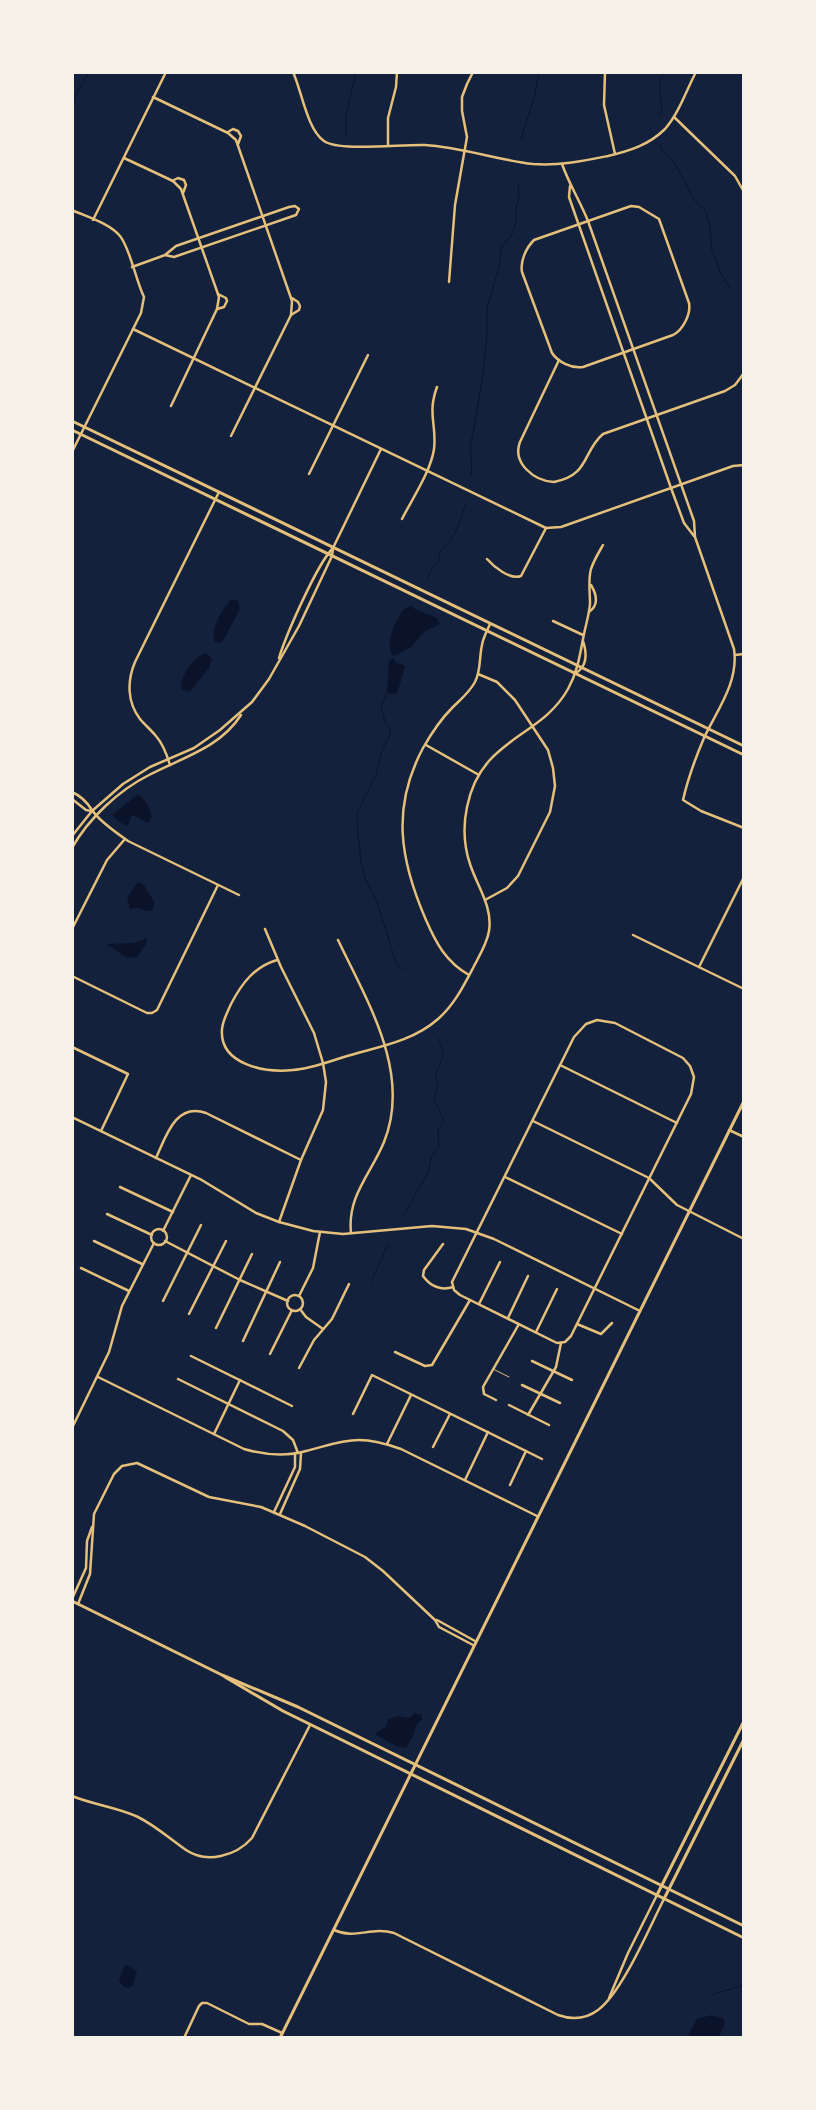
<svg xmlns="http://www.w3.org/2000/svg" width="816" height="2110" font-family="Cabin,sans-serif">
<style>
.water{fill:#0b132b}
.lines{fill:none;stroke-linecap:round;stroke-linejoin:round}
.stream{stroke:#0b132b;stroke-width:1}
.service{stroke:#e5c07b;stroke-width:1}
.minor{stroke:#e5c07b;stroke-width:2.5}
.tertiary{stroke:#e5c07b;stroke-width:3}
.secondary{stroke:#e5c07b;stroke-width:3}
</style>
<rect width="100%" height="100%" fill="#14213d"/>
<g class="water">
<path d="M232,599L238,601L240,609L223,641L220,643L215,642C209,630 223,607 232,599Z"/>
<path d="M413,605V608L437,618L440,624L424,632L410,648L393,656C384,645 395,620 403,610C407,607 409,608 413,605Z"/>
<path d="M204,653L209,655L212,660L209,668L190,692L181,689C180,675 193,660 204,653Z"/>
<path d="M393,658L396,662L405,666L398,691L396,694H389L387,692L389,661Z"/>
<path d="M138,794L147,803L152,816L148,823L132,815L128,826L121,823L112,815Z"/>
<path d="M138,882L144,885L155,903L152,910L146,911L139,908L130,909L127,898Z"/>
<path d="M147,938L146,944L137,957L128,958L106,944L134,943Z"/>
<path d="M415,1713L422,1715V1720L417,1724L413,1736L406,1748L398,1747L376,1735L377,1732L386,1727L388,1719L398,1716L409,1718Z"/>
<path d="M126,1965L137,1971L133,1985L129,1988L124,1987L119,1981L121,1973Z"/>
<path d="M712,2015L724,2019L725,2024L719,2037H687L697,2019Z"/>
</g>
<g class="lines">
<g class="stream">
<path d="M72,102L89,72"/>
<path d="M660,117C666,102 653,86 665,72"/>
<path d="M346,136V115L355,77L354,72"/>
<path d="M521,139L535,95L539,72"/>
<path d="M660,144L663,152L674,162L694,200L705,210L710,225L712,251L721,274L731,290"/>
<path d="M471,476L472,462L470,449L482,382L487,335V309L500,263L501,248L512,234L516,222V208L519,197L518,183"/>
<path d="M427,578L432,569L439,561C437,551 447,545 452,538C458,529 462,514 466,504"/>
<path d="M388,691L381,706L385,722L391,731L390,735L382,750L376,775L357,813L358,834L361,862L365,878L377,902L396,963L404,971"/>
<path d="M404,1215L428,1172L432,1156L439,1147L438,1130L444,1121L434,1099L438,1084L435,1077C440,1059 448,1059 438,1038"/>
<path d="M371,1282L388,1244"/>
<path d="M711,1995L744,1985"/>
</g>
<path class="service" d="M493,1369L509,1377"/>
<g class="minor">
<path d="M293,72C302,92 307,129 324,141C339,152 402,144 425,145C461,147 497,160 533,164C559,166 583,161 608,156C629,151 649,145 665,129C679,113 686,91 696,72"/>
<path d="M605,72L604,105L615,154"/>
<path d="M153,97L228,133L236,140L292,301L291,315L231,436"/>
<path d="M674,117L735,176L744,192"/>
<path d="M228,132L233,129L238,131L241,136L238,144"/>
<path d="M388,145V118L396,87L397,72"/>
<path d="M124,158L173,181L181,189L219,297L217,309L171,406"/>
<path d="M562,164C569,184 580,201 588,221L694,521L695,537L734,649C739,682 717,710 704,738C695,759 688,778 683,800L701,811L744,828"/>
<path d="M172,181L178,178L184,180L186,185L183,193"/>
<path d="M570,186L569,197L671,488L684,523L694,536"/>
<path d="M631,206L639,207L659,219L689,303C691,314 683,330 673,335L583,367C572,369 558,362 552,353L522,272C520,261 526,248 534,240Z"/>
<path d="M72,210C87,217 109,223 120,236C130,248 136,281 144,297L141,313L72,452"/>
<path d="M93,220L166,72"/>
<path d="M132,267L165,255L176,246L289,207L295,206L299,209L296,215L174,257L165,255"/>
<path d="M449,282L455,205L467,137L462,111V97L467,84L473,72"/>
<path d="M217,309L224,307L227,301L226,298L218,294"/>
<path d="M291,315L299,310L300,306L298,302L292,298"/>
<path d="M133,329L546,528L561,527L733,466L744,465"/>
<path d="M559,360L520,442C512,463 534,481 554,482C590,475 582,452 603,434L725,391L735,385L744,373"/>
<path d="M309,474L368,355"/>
<path d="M402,519C412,499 431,471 434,449C437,425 427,414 437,387"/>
<path d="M487,559C494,567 510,580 521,576L546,528"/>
<path d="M589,612C599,605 597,595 591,585"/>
<path d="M553,621L583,635"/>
<path d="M735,655L744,654"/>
<path d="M279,658C286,635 317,564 333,548L381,449"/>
<path d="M576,673C587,666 587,653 583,641"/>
<path d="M478,674L497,682L515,700L548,750L553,768L555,786L550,812L518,876L507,888L485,900"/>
<path d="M426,745L479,775"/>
<path d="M170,765C167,755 163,744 156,736C151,730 145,725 140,719C127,702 127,681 135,662L219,492"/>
<path d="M72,792C81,796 87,802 92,810C99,821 118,834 128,841L239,895"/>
<path d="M72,799L86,810L92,811"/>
<path d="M72,836L92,811L123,784L150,767L194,748L220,730L252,702L269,679L299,626L332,556L333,548"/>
<path d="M72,848C88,819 119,790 149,775C181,758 220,748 241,715"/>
<path d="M72,929L107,860L125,839"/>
<path d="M265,929L281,967L314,1033L323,1063L326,1082L323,1110L301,1160L279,1222"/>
<path d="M633,935L744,989"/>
<path d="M338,940C367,1001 412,1073 384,1142C371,1174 347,1196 351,1233"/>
<path d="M277,960C254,967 242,983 231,1004C227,1013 223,1020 222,1029C219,1065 266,1073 293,1070C310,1069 328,1062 344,1057C377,1047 412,1042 438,1019C454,1005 463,987 473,968C479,956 487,944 489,931C493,907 477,886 470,864C464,846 463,826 467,807C481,737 540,739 568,689C578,671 580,654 584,634C586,624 589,615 590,604C590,593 588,579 591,569C594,560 599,552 603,545"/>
<path d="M699,967L744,877"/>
<path d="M469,975C446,962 436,943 426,920C400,860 391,808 423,748C431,734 441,719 452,708C460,700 469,693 475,682C481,671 479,658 482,645C483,638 487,631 490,624"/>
<path d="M72,976L147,1013H152L157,1010L218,885"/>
<path d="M597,1020L615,1023L683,1058L690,1066L694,1077L691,1094L571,1336L565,1342L557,1343L460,1295L454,1290L452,1282L574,1037L586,1024Z"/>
<path d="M72,1047L128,1074L101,1131"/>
<path d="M560,1065L677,1123"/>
<path d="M72,1117L200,1179L256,1213L279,1222L313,1231L343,1234L432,1226L466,1229L494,1239L638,1310"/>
<path d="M533,1121L649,1178L677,1205L744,1239"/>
<path d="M729,1130L744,1137"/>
<path d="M156,1158C166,1136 176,1102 206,1113L301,1160"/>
<path d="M505,1177L622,1234"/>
<path d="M120,1187L173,1212"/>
<path d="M107,1214L152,1235"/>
<circle cx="159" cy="1237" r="8"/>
<path d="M163,1231L191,1175"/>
<path d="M94,1241L142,1264"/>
<path d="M165,1241L240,1280L288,1301"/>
<path d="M443,1244L424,1270L423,1276C430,1286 441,1291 453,1287"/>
<path d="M81,1268L129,1291"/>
<circle cx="295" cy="1303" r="8"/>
<path d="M299,1296L313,1268L320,1232"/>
<path d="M163,1301L201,1225"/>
<path d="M479,1304L500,1262"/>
<path d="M300,1309L306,1317L323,1329"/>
<path d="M189,1314L226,1241"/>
<path d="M508,1318L528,1276"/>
<path d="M577,1324L601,1334L612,1323"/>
<path d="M216,1328L252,1254"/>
<path d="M536,1332L557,1289"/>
<path d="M243,1341L280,1262"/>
<path d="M395,1352L425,1366L432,1365L470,1300"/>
<path d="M270,1354L292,1310"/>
<path d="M191,1356L292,1406"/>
<path d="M532,1361L572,1380"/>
<path d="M299,1368L314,1340L332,1319L349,1284"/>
<path d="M98,1377L244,1449C265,1455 285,1457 306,1451C323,1447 340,1440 359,1440C373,1440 387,1444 401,1449L537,1516"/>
<path d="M178,1379L283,1431L293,1440L298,1453"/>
<path d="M522,1385L560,1403"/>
<path d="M496,1400L484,1394L483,1387L519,1324"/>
<path d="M509,1405L549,1425"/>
<path d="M353,1414L372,1375L542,1459"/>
<path d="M528,1415L556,1367L561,1343"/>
<path d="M72,1428L109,1352L122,1306L154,1243"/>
<path d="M214,1434L240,1380"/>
<path d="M387,1444L411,1395"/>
<path d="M433,1447L450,1414"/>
<path d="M465,1480L488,1432"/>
<path d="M510,1485L526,1451"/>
<path d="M274,1512L295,1467V1453"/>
<path d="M280,1514L300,1469L301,1453"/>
<path d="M72,1599L86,1568L87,1541L92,1527"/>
<path d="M78,1604L90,1574L94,1514L114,1474L122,1466L137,1463L209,1497L261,1507L305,1526L365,1557L383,1571L435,1620L439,1627L473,1645"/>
<path d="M437,1620L475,1641"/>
<path d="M72,1796C94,1805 117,1807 138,1817C156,1826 170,1839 186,1850C207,1864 236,1856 252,1838L310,1725"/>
<path d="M334,1930C356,1940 371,1926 394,1933L558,2015C572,2020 586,2019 598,2010C622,1993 650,1926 664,1899"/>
<path d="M609,1998L628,1953L657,1895"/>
<path d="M184,2038L199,2006L202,2003H207L249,2024H262L282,2033"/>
</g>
<g class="tertiary">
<path d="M72,1601L222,1675L298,1707L744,1926"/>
<path d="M225,1677L283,1711L744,1938"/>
<path d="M657,1895L744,1721"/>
<path d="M664,1899L744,1739"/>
<path d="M280,2038L744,1101"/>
</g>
<g class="secondary">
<path d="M72,421L744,746"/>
<path d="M72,430L744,755"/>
</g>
</g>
<rect width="816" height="2110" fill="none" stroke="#f6f1e7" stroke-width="148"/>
</svg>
